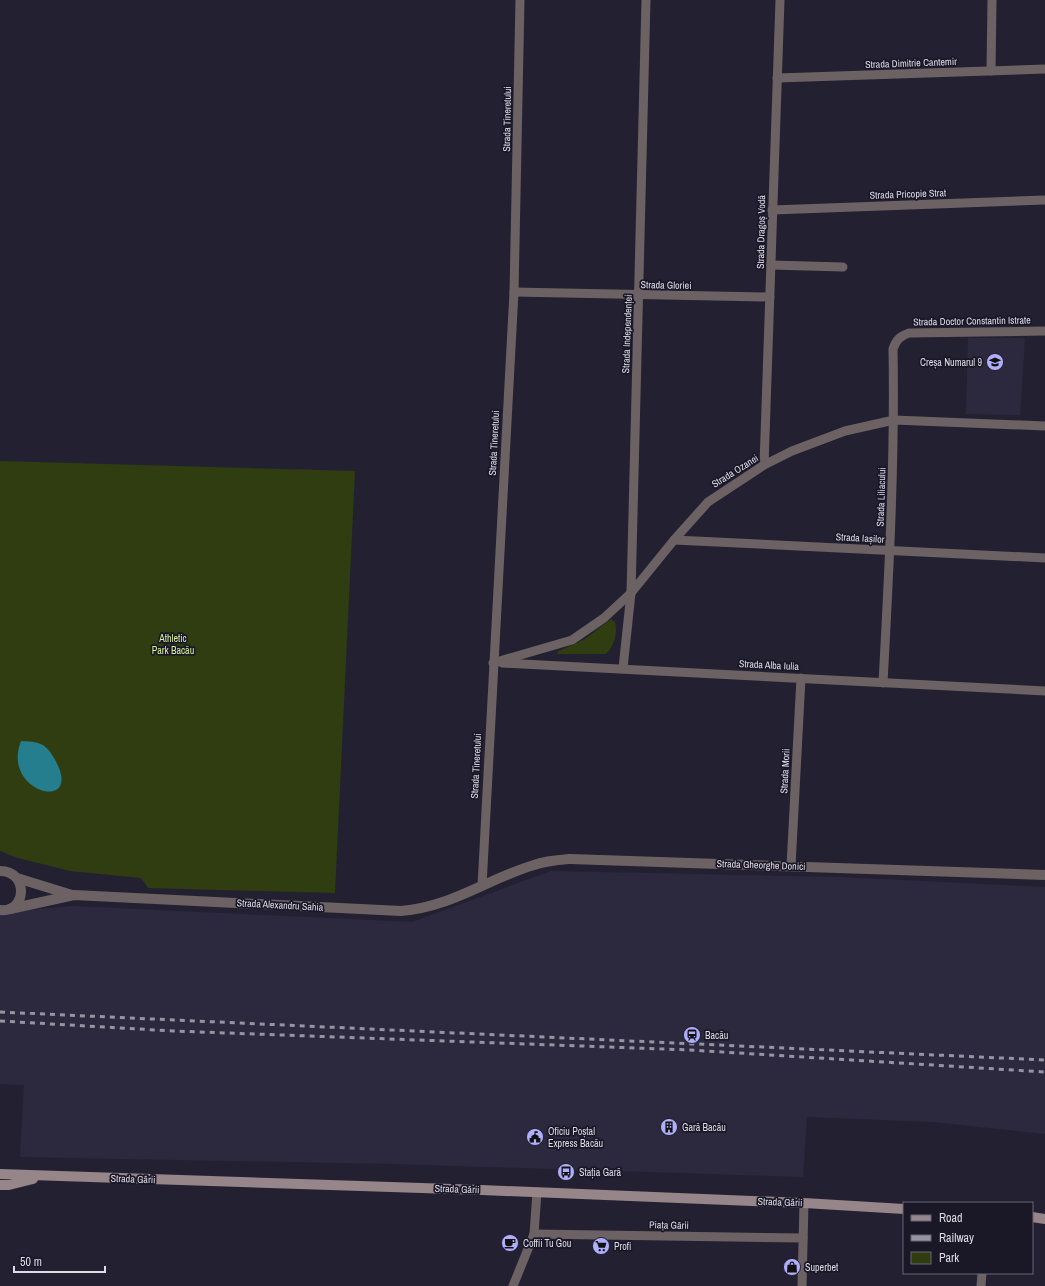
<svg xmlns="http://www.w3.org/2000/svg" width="1045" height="1286" font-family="'Archivo Narrow',sans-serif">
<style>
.built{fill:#2c293e}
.green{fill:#2f3d11}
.water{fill:#257e8d}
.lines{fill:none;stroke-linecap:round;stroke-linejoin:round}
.minor{stroke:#6c6264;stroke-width:9}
.tertiary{stroke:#6c6264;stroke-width:10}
.secondary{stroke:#968589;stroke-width:10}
.rail{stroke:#9594a1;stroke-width:3;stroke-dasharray:5 5;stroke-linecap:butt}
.labels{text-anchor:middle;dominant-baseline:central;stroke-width:3.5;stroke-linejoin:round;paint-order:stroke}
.street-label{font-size:10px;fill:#dddce7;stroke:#1a1727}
.poi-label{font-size:10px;fill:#dddce7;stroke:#1a1727;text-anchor:start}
.park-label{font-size:10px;fill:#d2f09b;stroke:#1a1727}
</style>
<rect width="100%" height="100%" fill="#232131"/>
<g class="built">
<path d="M968,338H1025L1020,415L966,414Z"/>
<path d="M551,871L840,877L1045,887V1134L933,1122L807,1117L803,1177L395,1164L20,1157L24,1085L0,1084V910L13,911L73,906L412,922Z"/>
</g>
<g class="green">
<path d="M0,461L355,471L335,893L148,888L141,878L70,871L18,858L0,851Z"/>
<path d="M611,619L615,622C618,632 614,647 606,654H557L559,651L585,639Z"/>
</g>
<path class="water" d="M21,741C38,742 45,742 54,758C87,814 0,794 21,741Z"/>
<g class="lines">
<g class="minor">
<path d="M991,71L992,0"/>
<path d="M777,78L1045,69"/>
<path d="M772,210L1045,200"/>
<path d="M771,265L843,267"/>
<path d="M514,292L770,297"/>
<path d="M764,465L780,0"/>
<path d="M674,540L1045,558"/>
<path d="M493,663L572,640L604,618L631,593L674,540L708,502L764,465L792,451L845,431L894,420L1045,426"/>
<path d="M502,663L1045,691"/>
<path d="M623,668L631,593L646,0"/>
<path d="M883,683C889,572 895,461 893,349C896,340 900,336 909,333L1045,331"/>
<path d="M791,866L801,678"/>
<path d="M482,886L514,292L520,0"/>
<path d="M534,1234L803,1238"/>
<path d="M513,1286L534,1234L537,1192"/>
<path d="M802,1286L804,1203"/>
<path d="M981,1286L982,1273"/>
</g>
<g class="tertiary">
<path d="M0,871C29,871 27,913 0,910"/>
<path d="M17,878L72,895"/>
<path d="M10,909L74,895L401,911C452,907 487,879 534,865C545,861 558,860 570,859L1045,875"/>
</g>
<g class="secondary">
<path d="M0,1174L482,1190L804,1203L904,1209"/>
<path d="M0,1185H9L33,1179"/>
<path d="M1032,1217L1045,1219"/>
</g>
<g class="rail">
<path d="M0,1012L1045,1060"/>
<path d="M0,1021L173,1031L690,1050L1045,1072"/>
</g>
</g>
<defs>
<g id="school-disc" transform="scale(0.9)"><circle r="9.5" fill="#aeaefb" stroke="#1a1727"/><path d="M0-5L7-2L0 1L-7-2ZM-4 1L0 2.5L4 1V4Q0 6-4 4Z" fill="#111"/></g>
<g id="station-disc" transform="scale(0.9)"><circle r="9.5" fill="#aeaefb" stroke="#1a1727"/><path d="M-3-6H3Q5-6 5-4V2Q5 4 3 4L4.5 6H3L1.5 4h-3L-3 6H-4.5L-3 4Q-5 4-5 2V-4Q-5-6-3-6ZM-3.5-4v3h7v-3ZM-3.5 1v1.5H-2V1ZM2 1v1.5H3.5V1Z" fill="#111"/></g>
<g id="building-disc" transform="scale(0.9)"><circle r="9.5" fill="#aeaefb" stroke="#1a1727"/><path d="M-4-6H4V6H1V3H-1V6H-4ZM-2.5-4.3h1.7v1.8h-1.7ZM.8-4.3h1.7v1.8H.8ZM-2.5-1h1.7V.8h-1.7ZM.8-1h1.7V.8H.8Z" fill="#111"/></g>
<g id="civic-disc" transform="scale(0.9)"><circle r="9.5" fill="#aeaefb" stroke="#1a1727"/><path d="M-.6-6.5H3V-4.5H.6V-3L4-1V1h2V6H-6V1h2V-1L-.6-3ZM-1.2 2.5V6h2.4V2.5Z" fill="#111"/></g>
<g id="bus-disc" transform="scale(0.9)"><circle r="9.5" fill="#aeaefb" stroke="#1a1727"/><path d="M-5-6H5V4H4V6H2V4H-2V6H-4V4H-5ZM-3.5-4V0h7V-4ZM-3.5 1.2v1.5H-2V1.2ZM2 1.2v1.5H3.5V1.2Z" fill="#111"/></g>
<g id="cafe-disc" transform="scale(0.9)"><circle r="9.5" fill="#aeaefb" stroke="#1a1727"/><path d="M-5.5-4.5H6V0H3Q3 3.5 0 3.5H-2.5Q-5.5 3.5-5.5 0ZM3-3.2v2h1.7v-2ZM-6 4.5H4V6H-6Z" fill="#111"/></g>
<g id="supermarket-disc" transform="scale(0.9)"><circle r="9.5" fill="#aeaefb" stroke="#1a1727"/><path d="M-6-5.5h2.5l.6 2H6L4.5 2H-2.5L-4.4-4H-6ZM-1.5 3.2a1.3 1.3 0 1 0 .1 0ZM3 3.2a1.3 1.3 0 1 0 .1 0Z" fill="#111"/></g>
<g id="shop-disc" transform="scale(0.9)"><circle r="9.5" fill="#aeaefb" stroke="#1a1727"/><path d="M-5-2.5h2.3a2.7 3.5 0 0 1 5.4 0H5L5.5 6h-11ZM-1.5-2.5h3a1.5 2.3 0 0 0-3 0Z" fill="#111"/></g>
</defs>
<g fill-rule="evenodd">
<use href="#school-disc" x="995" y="362"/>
<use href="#station-disc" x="692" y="1035"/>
<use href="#building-disc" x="669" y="1127"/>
<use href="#civic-disc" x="535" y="1137"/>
<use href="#bus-disc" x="566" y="1172"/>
<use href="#cafe-disc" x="510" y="1243"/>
<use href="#supermarket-disc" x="601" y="1246"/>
<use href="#shop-disc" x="792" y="1267"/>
</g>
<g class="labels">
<g class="street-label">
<text transform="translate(911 63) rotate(-2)">Strada Dimitrie Cantemir</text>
<text transform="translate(507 119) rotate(-89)">Strada Tineretului</text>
<text transform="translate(908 194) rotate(-2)">Strada Pricopie Strat</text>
<text transform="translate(761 232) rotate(-89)">Strada Dragoș Vodă</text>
<text transform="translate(666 285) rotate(1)">Strada Gloriei</text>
<text transform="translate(972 321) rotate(-1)">Strada Doctor Constantin Istrate</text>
<text transform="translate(627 334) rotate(-88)">Strada Independenței</text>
<text transform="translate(494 443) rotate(-87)">Strada Tineretului</text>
<text transform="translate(735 471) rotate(-32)">Strada Ozanei</text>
<text transform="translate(881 497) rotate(-88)">Strada Liliacului</text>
<text transform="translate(860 538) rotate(3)">Strada Iașilor</text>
<text transform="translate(769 665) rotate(3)">Strada Alba Iulia</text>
<text transform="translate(476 766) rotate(-87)">Strada Tineretului</text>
<text transform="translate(785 771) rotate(-87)">Strada Morii</text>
<text transform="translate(761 865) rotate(2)">Strada Gheorghe Donici</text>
<text transform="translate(280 905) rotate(3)">Strada Alexandru Sahia</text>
<text transform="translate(133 1179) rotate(2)">Strada Gării</text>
<text transform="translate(457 1189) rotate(2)">Strada Gării</text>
<text transform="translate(780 1202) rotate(2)">Strada Gării</text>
<text transform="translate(669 1225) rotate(1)">Piața Gării</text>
</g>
<g class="poi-label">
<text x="982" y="362" text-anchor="end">Creșa Numarul 9</text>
<text x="705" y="1035">Bacău</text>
<text x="682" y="1127">Gară Bacău</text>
<text x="548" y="1131">Oficiu Poștal<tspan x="548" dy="12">Express Bacău</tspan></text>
<text x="579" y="1172">Stația Gară</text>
<text x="523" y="1243">Coffii Tu Gou</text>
<text x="614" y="1246">Profi</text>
<text x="805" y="1267">Superbet</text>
</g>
<g class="park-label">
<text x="173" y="638">Athletic<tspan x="173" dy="12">Park Bacău</tspan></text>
</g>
</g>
<rect x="903" y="1202" width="130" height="72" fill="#1a1727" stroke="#686674"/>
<rect x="911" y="1215" width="20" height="6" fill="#968589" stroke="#686674"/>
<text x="939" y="1222" font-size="12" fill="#dddce7">Road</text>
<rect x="911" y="1235" width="20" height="6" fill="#9594a1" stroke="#686674"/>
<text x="939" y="1242" font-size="12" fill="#dddce7">Railway</text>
<rect x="911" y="1252" width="20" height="12" fill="#2f3d11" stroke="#686674"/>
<text x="939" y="1262" font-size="12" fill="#dddce7">Park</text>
<path d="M14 1266v6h91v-6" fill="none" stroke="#dddce7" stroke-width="2"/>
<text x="20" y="1266" font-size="12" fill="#dddce7" stroke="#1a1727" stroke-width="3" paint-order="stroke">50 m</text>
</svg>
